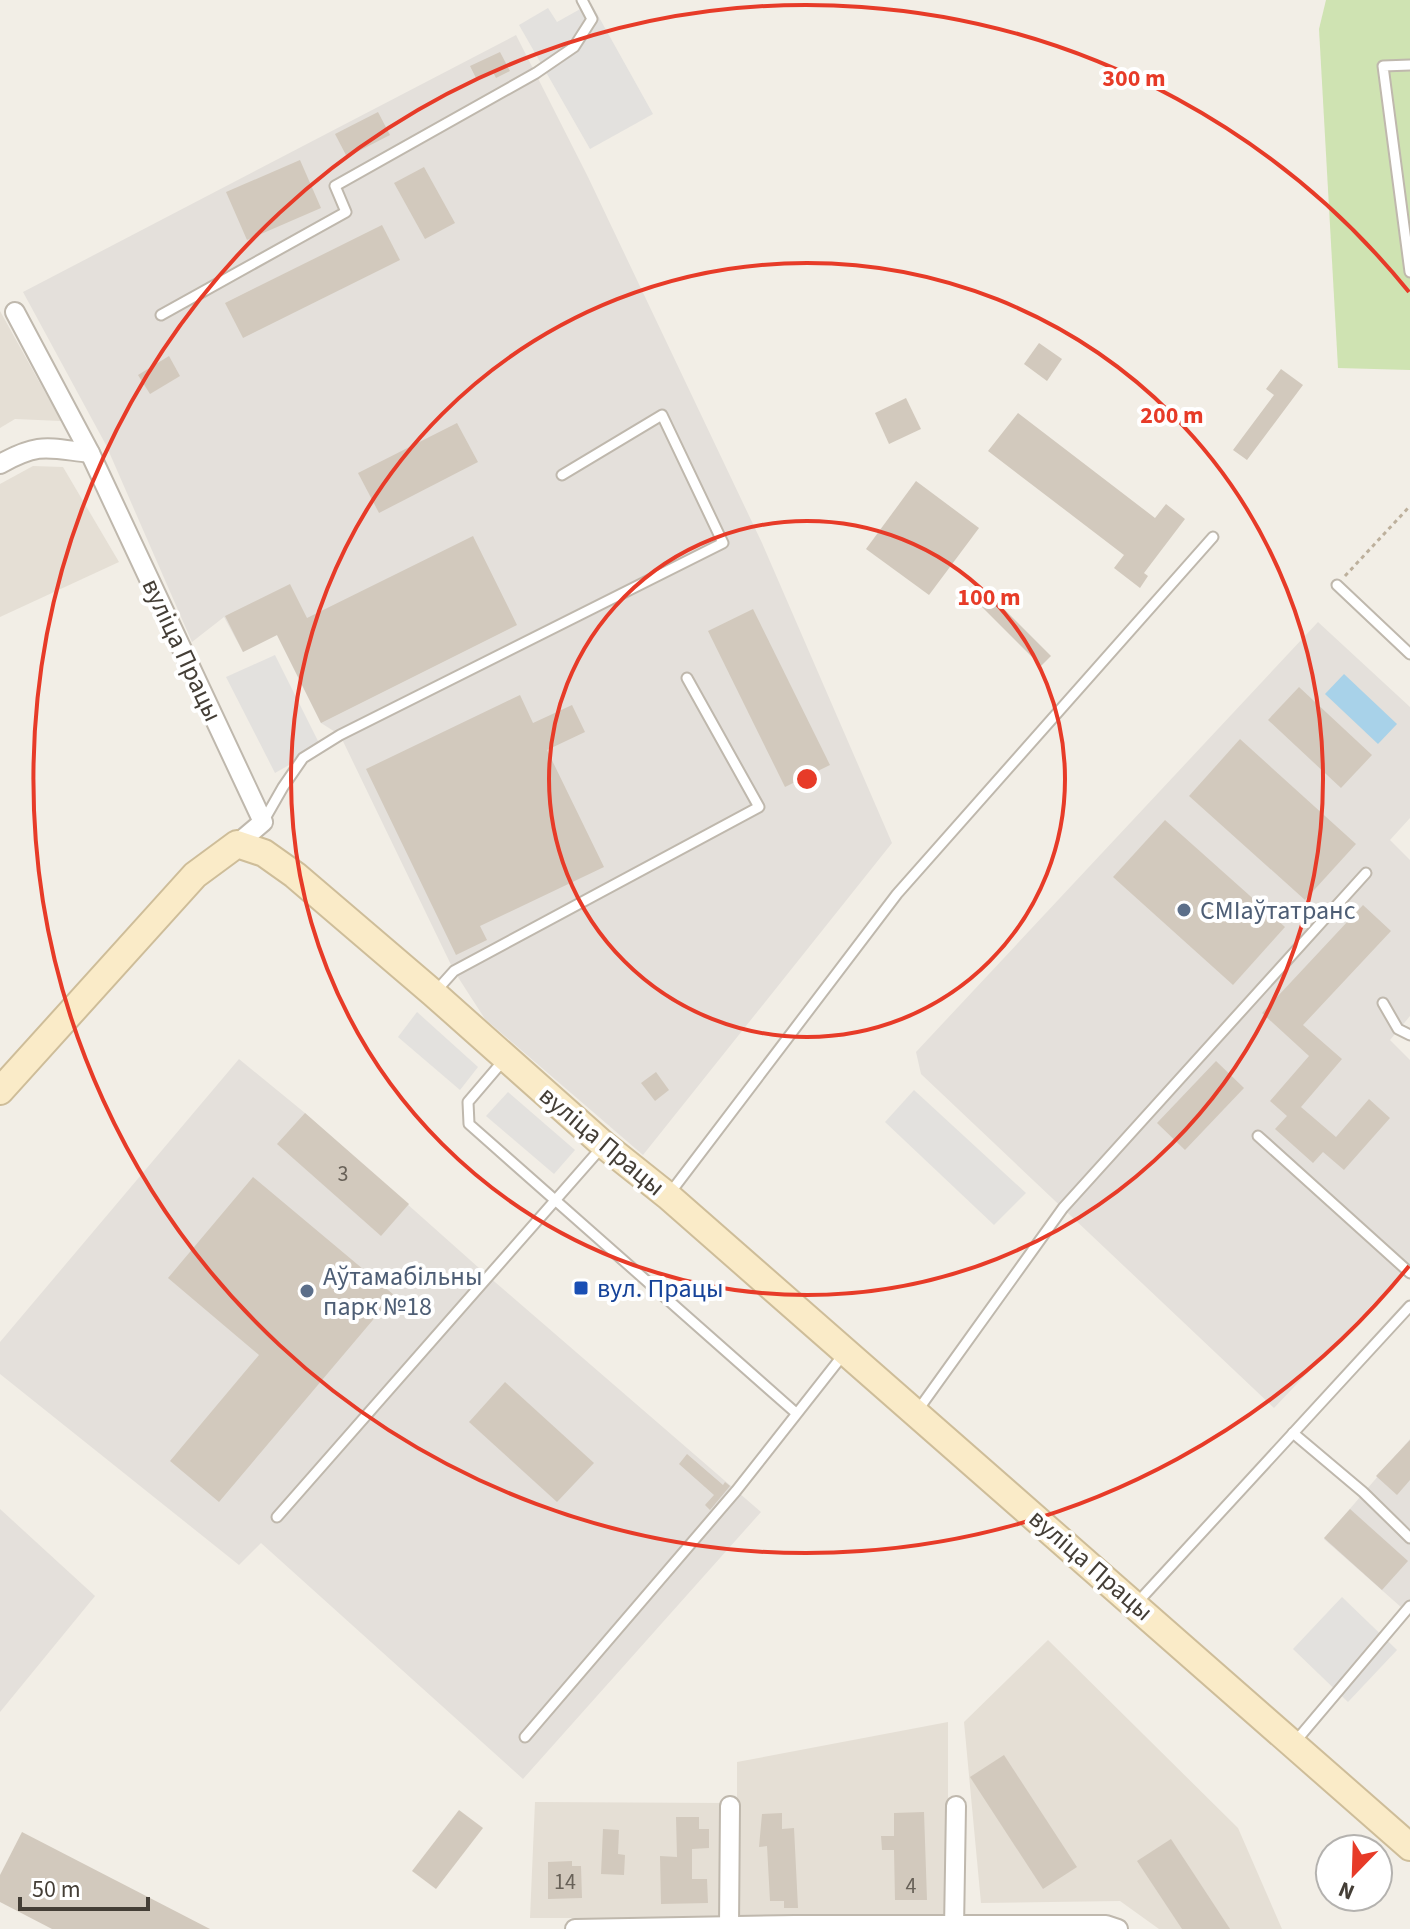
<svg xmlns="http://www.w3.org/2000/svg" width="1410" height="1929" font-family="'Source Sans 3',sans-serif">
<style>
.residential{fill:#e5dfd5}
.industrial{fill:#e4e0db}
.green{fill:#cfe3b2}
.parking{fill:#e3e1de}
.water{fill:#a8d2e9}
.building{fill:#d2c9bd}
.lines{fill:none;stroke-linecap:round;stroke-linejoin:round}
.lane-casing{stroke:#bfb8ad;stroke-width:13}
.street-casing{stroke:#bfb8ad;stroke-width:22}
.secondary-casing{stroke:#cebd99;stroke-width:30}
.path{stroke:#bdb09c;stroke-width:3;stroke-dasharray:4 4;stroke-linecap:butt}
.lane{stroke:#fff;stroke-width:9}
.street{stroke:#fff;stroke-width:18}
.secondary{stroke:#faebc8;stroke-width:26}
.ring{fill:none;stroke:#e73b28;stroke-width:4}
.service-dot{fill:#5c6f8a;stroke:#fff;stroke-width:3}
.transit-dot{fill:#1a4fb4;stroke:#fff;stroke-width:3}
.labels{text-anchor:middle;dominant-baseline:central;stroke-width:8;stroke-linejoin:round;paint-order:stroke}
.number-label{font-size:22px;fill:#686158}
.street-label{font-size:26px;fill:#443e36;stroke:#fff}
.service-label{font-size:26px;fill:#4e5e75;stroke:#fff;text-anchor:start}
.transit-label{font-size:26px;fill:#164399;stroke:#fff;text-anchor:start}
.centre{fill:#e73b28;stroke:#fff;stroke-width:4}
.ring-label{font-size:24px;text-anchor:middle;font-weight:bold;fill:#e73b28;stroke:#fff;stroke-width:8;stroke-linejoin:round;paint-order:stroke}
</style>
<rect width="100%" height="100%" fill="#f2eee6"/>
<g class="residential">
<path d="M0,311L61,421L15,419L0,428Z"/>
<path d="M33,466L63,467L119,562L0,617V484Z"/>
<path d="M1048,1640L1238,1828L1282,1929H1159L1120,1901L981,1903L964,1722Z"/>
<path d="M948,1722V1915L737,1918V1762Z"/>
<path d="M535,1802L724,1803L723,1918H530Z"/>
</g>
<g class="industrial">
<path d="M516,35L588,177L762,543L892,843L643,1155L485,1019L454,971L340,735L321,723L277,635L243,652L224,617L192,642L106,445L23,292Z"/>
<path d="M1318,622L1410,707V818L1390,840L1410,860V1016L1390,1040L1410,1060V1265L1274,1408L921,1074L916,1052Z"/>
<path d="M239,1059L305,1113L488,1276L761,1512L523,1779L261,1543L239,1565L0,1374V1342Z"/>
<path d="M1410,1439V1615L1324,1539Z"/>
<path d="M0,1509L95,1596L0,1712Z"/>
</g>
<path class="green" d="M1326,0H1410V370L1338,368L1319,29Z"/>
<g class="parking">
<path d="M591,3L653,114L590,149L519,25L548,8L557,22Z"/>
<path d="M275,655L321,747L275,773L226,677Z"/>
<path d="M417,1012L478,1067L460,1090L398,1037Z"/>
<path d="M914,1090L1026,1193L994,1225L885,1122Z"/>
<path d="M508,1092L575,1150L554,1174L486,1116Z"/>
<path d="M1342,1597L1397,1650L1348,1702L1293,1649Z"/>
</g>
<path class="water" d="M1344,674L1397,724L1378,744L1325,694Z"/>
<g class="building">
<path d="M500,52L510,71L496,78L493,72L477,80L470,66Z"/>
<path d="M378,112L390,135L347,157L335,134Z"/>
<path d="M300,160L321,208L247,240L226,192Z"/>
<path d="M424,167L455,223L425,239L394,183Z"/>
<path d="M382,225L400,260L243,338L225,303Z"/>
<path d="M1039,343L1062,359L1047,381L1024,364Z"/>
<path d="M169,356L180,376L150,394L138,375Z"/>
<path d="M1281,369L1303,385L1247,460L1233,450L1274,395L1266,389Z"/>
<path d="M906,398L921,429L889,444L875,413Z"/>
<path d="M1018,413L1155,518L1166,504L1185,519L1144,573L1148,576L1140,588L1114,568L1124,555L988,451Z"/>
<path d="M457,423L478,462L379,513L358,473Z"/>
<path d="M916,481L979,528L929,595L866,549Z"/>
<path d="M473,536L517,625L321,723L277,635L243,652L225,616L290,584L307,618Z"/>
<path d="M985,590L1051,656L1041,666L975,600Z"/>
<path d="M753,609L830,765L785,787L708,631Z"/>
<path d="M1299,687L1372,755L1341,788L1268,720Z"/>
<path d="M520,695L533,723L572,705L585,732L547,750L604,867L480,926L487,940L456,955L366,769Z"/>
<path d="M1240,739L1356,844L1305,900L1189,796Z"/>
<path d="M1165,820L1285,927L1233,985L1113,877Z"/>
<path d="M1363,905L1391,931L1303,1025L1342,1059L1301,1107L1336,1137L1369,1099L1390,1118L1344,1170L1323,1152L1313,1163L1275,1129L1287,1116L1270,1101L1309,1056L1262,1013Z"/>
<path d="M1216,1061L1244,1088L1185,1150L1157,1123Z"/>
<path d="M656,1072L669,1090L655,1101L641,1083Z"/>
<path d="M305,1113L409,1204L381,1236L277,1144Z"/>
<path d="M253,1177L394,1295L219,1502L170,1461L259,1355L168,1278Z"/>
<path d="M505,1382L594,1463L557,1502L469,1422Z"/>
<path d="M1410,1440V1480L1397,1495L1376,1476Z"/>
<path d="M687,1454L723,1485L725,1482L730,1486L710,1510L705,1505L714,1495L679,1464Z"/>
<path d="M1350,1509L1408,1561L1382,1590L1324,1538Z"/>
<path d="M1004,1755L1077,1867L1043,1889L970,1777Z"/>
<path d="M459,1810L483,1828L436,1889L412,1871Z"/>
<path d="M924,1812L927,1900H895L894,1850H882L881,1836H894V1813Z"/>
<path d="M782,1813V1829L794,1828L798,1908H784V1901H770L767,1846L759,1847L762,1814Z"/>
<path d="M676,1817H699V1829H709V1848L692,1849V1879H707L708,1903L661,1904L660,1856L677,1857Z"/>
<path d="M603,1829L619,1830L618,1854L625,1855L624,1875L601,1874Z"/>
<path d="M22,1832L210,1929H52L0,1902V1875Z"/>
<path d="M1171,1839L1230,1929H1182L1137,1861Z"/>
<path d="M572,1861V1866H581L582,1898L548,1899V1862Z"/>
</g>
<g class="lines">
<g class="lane-casing">
<g id="lane">
<path d="M1410,65L1383,66L1410,272"/>
<path d="M161,315L346,212L335,186L536,73L574,47L592,19L582,0"/>
<path d="M1337,585L1410,654"/>
<path d="M263,822L283,787L303,758L340,735L723,543L662,415L562,475"/>
<path d="M436,991L454,971L759,807L687,678"/>
<path d="M1383,1003L1398,1029L1410,1035"/>
<path d="M503,1061L468,1102L469,1124L796,1413"/>
<path d="M1258,1136L1410,1273"/>
<path d="M670,1193L897,894L1213,537"/>
<path d="M918,1410L1063,1208L1366,873"/>
<path d="M1293,1433L1363,1492L1410,1538"/>
<path d="M277,1517L602,1147"/>
<path d="M1136,1604L1410,1306"/>
<path d="M525,1737L736,1491L843,1355"/>
<path d="M1295,1742L1410,1606"/>
</g>
</g>
<g class="street-casing">
<g id="street">
<path d="M15,312L90,453L263,822L237,844"/>
<path d="M0,464C40,442 47,448 90,453"/>
<path d="M729,1926L730,1806"/>
<path d="M575,1929L795,1925H1106L1118,1929"/>
<path d="M954,1929L956,1806"/>
</g>
</g>
<g class="secondary-casing">
<path id="secondary" d="M0,1091L195,875L237,844L264,853L295,875L433,993L604,1145L668,1196L1410,1847"/>
</g>
<path class="path" d="M1345,576L1410,506"/>
<use href="#lane" class="lane"/>
<use href="#street" class="street"/>
<use href="#secondary" class="secondary"/>
</g>
<g class="ring">
<circle cx="807" cy="779" r="258"/>
<circle cx="807" cy="779" r="516"/>
<path d="M1409 1266A774 774 0 1 1 1409 292"/>
</g>
<g class="service-dot">
<circle cx="1184" cy="910" r="8"/>
<circle cx="307" cy="1291" r="8"/>
</g>
<rect class="transit-dot" x="573" y="1280" width="16" height="16" rx="4"/>
<g class="labels">
<g class="number-label">
<text x="343" y="1174">3</text>
<text x="565" y="1882">14</text>
<text x="911" y="1886">4</text>
</g>
<g class="street-label">
<text transform="translate(182 650) rotate(65)">вуліца Працы</text>
<text transform="translate(602 1141) rotate(40)">вуліца Працы</text>
<text transform="translate(1091 1565) rotate(41)">вуліца Працы</text>
</g>
<g class="service-label">
<text x="1200" y="910">СМІаўтатранс</text>
<text x="323" y="1276">Аўтамабільны<tspan x="323" dy="30">парк №18</tspan></text>
</g>
<g class="transit-label">
<text x="597" y="1288">вул. Працы</text>
</g>
</g>
<circle cx="807" cy="779" r="12" class="centre"/>
<g class="ring-label">
<text x="1134" y="86">300 m</text>
<text x="1172" y="423">200 m</text>
<text x="989" y="605">100 m</text>
</g>
<g transform="translate(1354 1873) rotate(203)"><circle r="38" fill="#ffffff" stroke="#b4b2af" stroke-width="2"/>
<path d="M0-6L14 30L0 20L-14 30Z" fill="#e73b28"/>
<text y="-12" font-size="22" font-weight="bold" text-anchor="middle" fill="#443e36">N</text>
</g>
<path d="M20 1897v12h128v-12" fill="none" stroke="#443e36" stroke-width="4"/>
<text x="32" y="1897" font-size="24" fill="#443e36" stroke="#ffffff" stroke-width="6" paint-order="stroke">50 m</text>
</svg>
